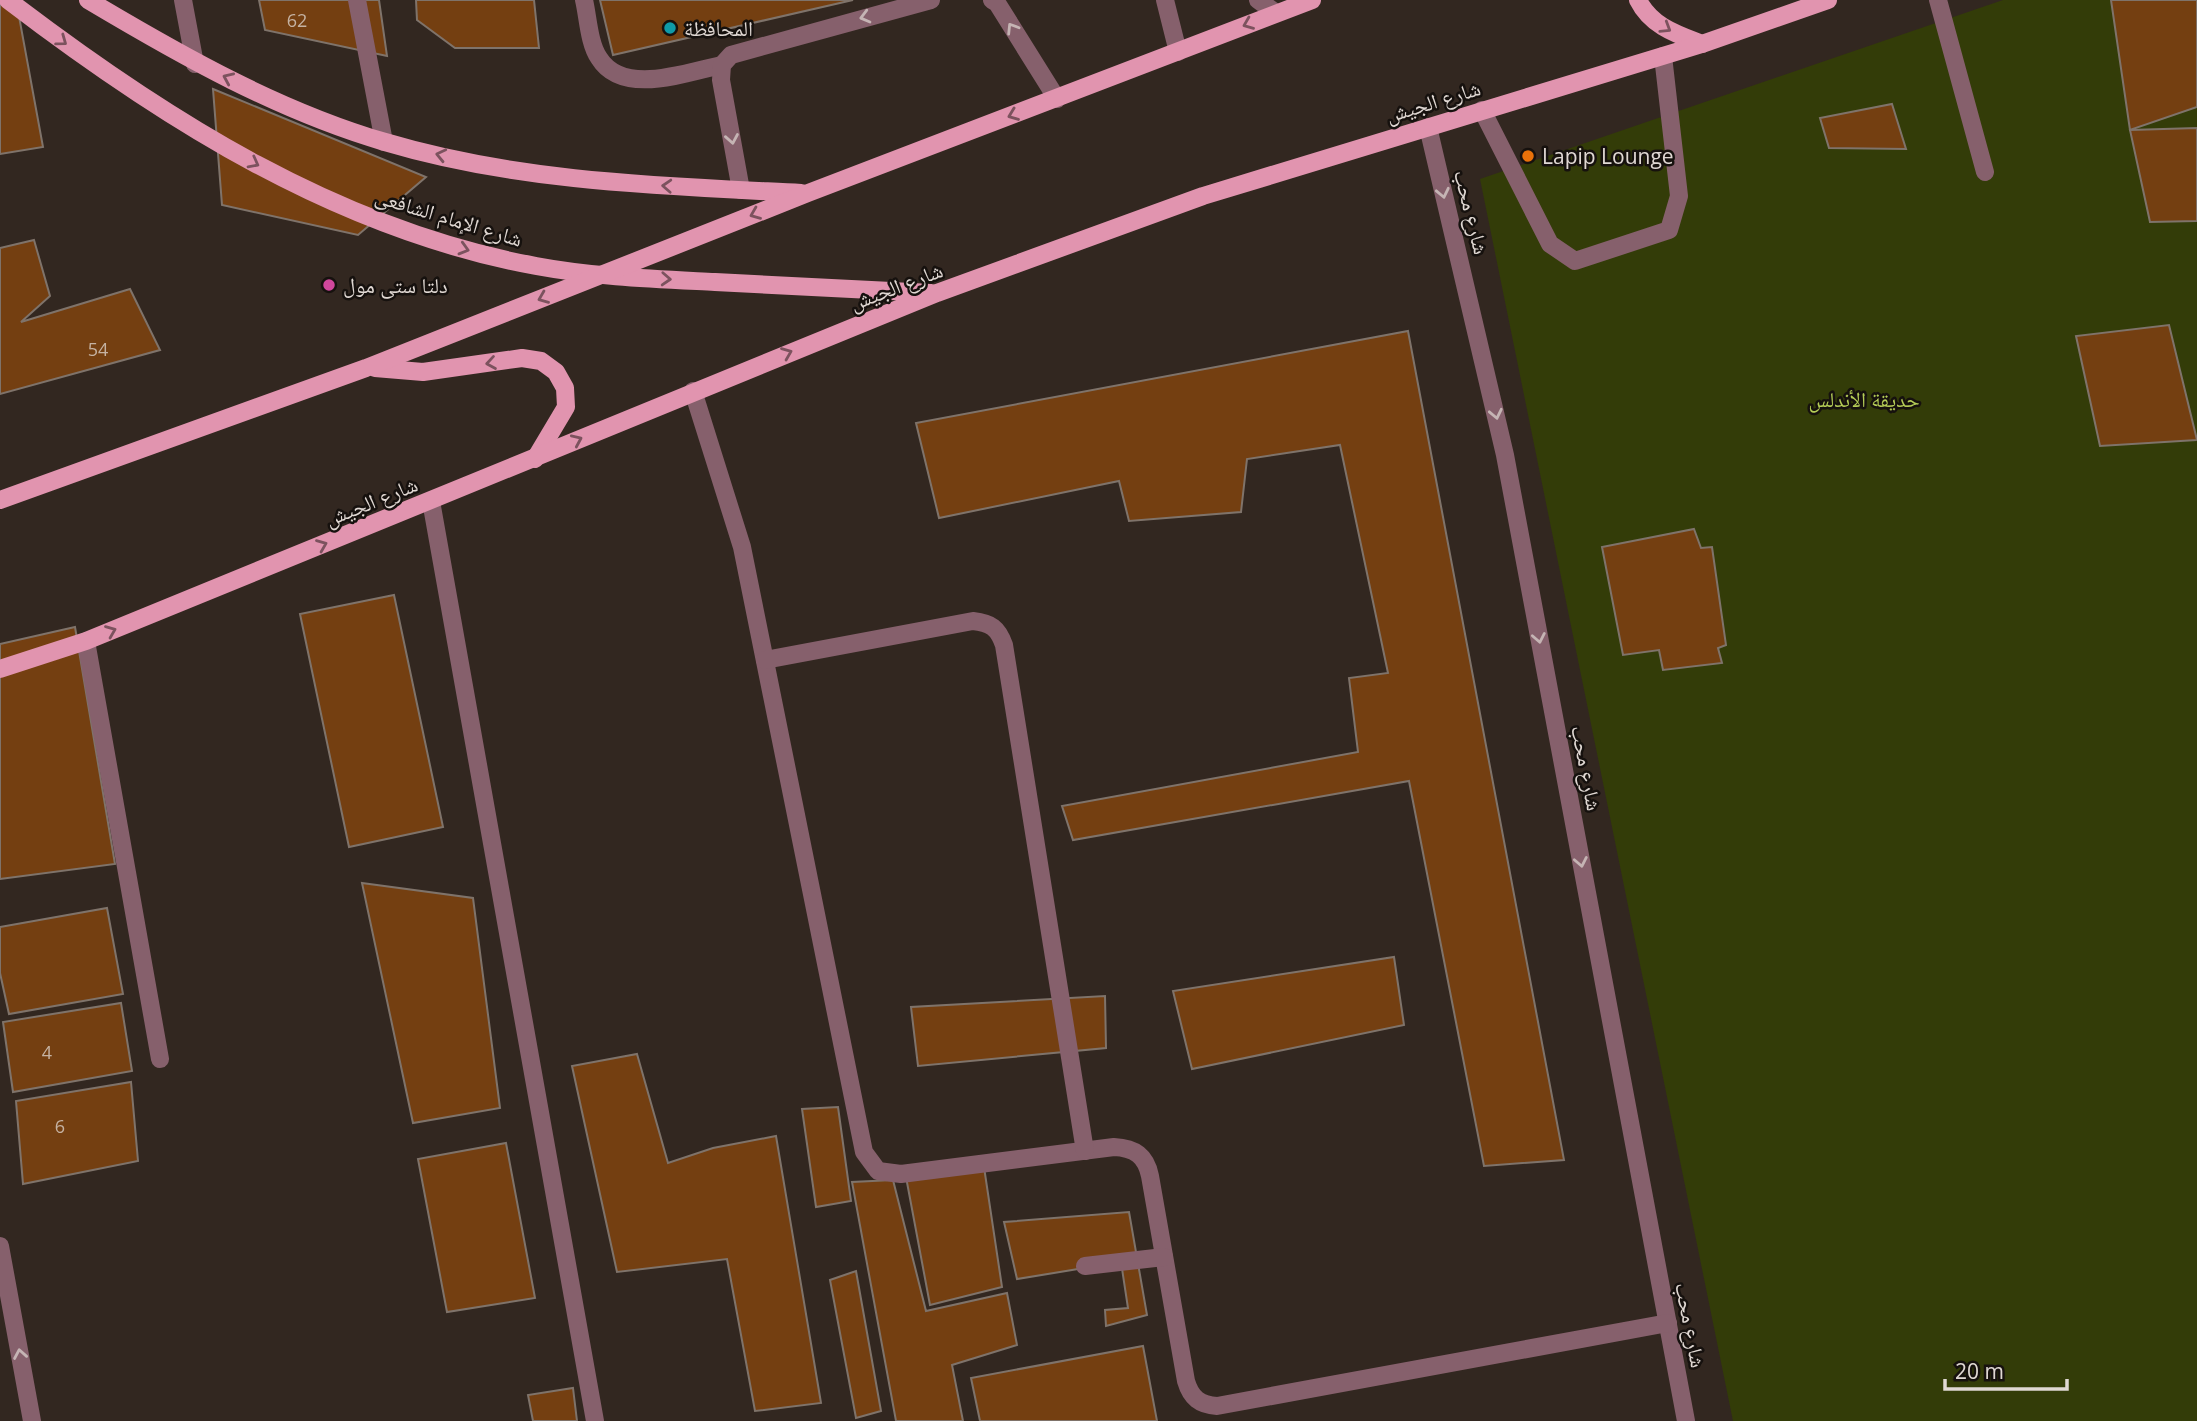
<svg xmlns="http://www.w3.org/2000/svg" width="2197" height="1421" font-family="'Open Sans','Noto Naskh Arabic',sans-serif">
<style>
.park{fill:#333c08}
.building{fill:#743f11;stroke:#7f736a;stroke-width:2}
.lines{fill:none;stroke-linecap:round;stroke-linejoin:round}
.minor{stroke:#86606c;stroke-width:18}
.major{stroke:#e194af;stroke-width:18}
.oneway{stroke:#c5b4b4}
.oneway2{stroke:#7c525e}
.culture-dot{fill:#0f9aa8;stroke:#16110e;stroke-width:2.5}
.food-dot{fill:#e8710a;stroke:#16110e;stroke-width:2.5}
.hotel-dot{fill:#d1479c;stroke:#16110e;stroke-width:2.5}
.labels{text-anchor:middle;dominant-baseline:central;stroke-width:5;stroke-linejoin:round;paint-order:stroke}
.number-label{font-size:18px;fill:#c5b2a2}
.poi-label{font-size:21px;fill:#e0d8d3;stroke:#16110e;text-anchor:start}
.street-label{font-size:21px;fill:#e0d8d3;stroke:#16110e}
.park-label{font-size:21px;fill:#b4cc56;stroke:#16110e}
</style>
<rect width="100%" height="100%" fill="#322720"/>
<path class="park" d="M2003,0H2197V1421H1733L1480,179Z"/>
<g class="building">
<path d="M0,0H16L43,147L0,154Z"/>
<path d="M259,0H379L387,56L265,30Z"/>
<path d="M416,0H534L539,48H455L417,20Z"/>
<path d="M600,0H853L613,55Z"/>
<path d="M2111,0H2197V107L2130,130Z"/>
<path d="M213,89L426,177L358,235L222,205Z"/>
<path d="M1892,104L1906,149L1829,148L1820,118Z"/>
<path d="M2197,128V221L2150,222L2130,130Z"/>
<path d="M34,240L50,296L21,322L130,289L160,350L0,394V248Z"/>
<path d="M2169,325L2197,440L2100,446L2076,336Z"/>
<path d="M1408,331L1564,1160L1484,1166L1409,781L1073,840L1062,806L1358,752L1349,678L1388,673L1340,445L1247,459L1241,512L1129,521L1119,481L939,518L916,423Z"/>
<path d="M1694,529L1701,548L1712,547L1726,645L1718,648L1722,663L1663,670L1659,650L1623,655L1602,547Z"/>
<path d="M394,595L443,827L349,847L300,614Z"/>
<path d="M75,627L115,864L0,879V644Z"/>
<path d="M362,883L473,898L500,1108L413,1123Z"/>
<path d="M107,908L123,994L9,1014L0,973V927Z"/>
<path d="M1394,957L1404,1025L1192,1069L1173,991Z"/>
<path d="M1105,996L1106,1048L918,1066L911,1007Z"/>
<path d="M121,1003L132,1071L13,1092L3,1022Z"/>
<path d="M637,1054L668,1163L713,1148L776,1136L821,1403L755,1411L727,1259L617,1272L572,1066Z"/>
<path d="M131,1082L138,1161L23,1184L16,1101Z"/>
<path d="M838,1107L851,1201L816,1207L802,1109Z"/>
<path d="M506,1143L535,1298L447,1312L418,1159Z"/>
<path d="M984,1167L1002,1287L930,1305L906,1177Z"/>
<path d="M893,1180L926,1311L1007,1293L1017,1345L952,1365L963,1421H896L852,1182Z"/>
<path d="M1129,1212L1147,1315L1106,1326L1105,1310L1128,1308L1121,1262L1017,1279L1004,1222Z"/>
<path d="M856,1271L881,1411L856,1418L830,1280Z"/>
<path d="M1143,1346L1157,1421H980L971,1378Z"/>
<path d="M573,1388L577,1421H533L528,1395Z"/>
</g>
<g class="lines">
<g class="minor">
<path d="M183,0L195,64"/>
<path d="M357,0L384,142"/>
<path d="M584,0C588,17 589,44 599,58C623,97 687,72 722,65"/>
<path d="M992,0L997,3L1057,99"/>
<path d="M1165,0L1178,52"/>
<path d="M1258,0L1276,13"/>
<path d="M1938,0L1985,172"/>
<path d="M1482,110L1550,244L1575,261L1669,230L1679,196L1663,56"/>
<path d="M1428,127L1505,455L1686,1421"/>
<path d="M741,190L721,80L722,65L731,55L931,0"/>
<path d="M693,391L742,547L864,1152L878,1171L901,1174L1114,1147C1135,1148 1146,1156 1150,1176L1186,1381C1191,1398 1200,1405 1217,1406L1668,1323"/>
<path d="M431,501L595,1421"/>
<path d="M86,641L160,1059"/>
<path d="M765,660L973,621C991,623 998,628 1004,645L1085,1151"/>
<path d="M0,1246L32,1421"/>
<path d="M1085,1266L1164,1257"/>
</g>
<g class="major">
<path d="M8,0C165,120 339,230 536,266C595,277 655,279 715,282C787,285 859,289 931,293"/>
<path d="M88,0C182,56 279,111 385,142C519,182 662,186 801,193"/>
<path d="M1638,0C1651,26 1676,34 1702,44"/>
<path d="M375,368L423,372L522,358L541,361L556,372L565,388L566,407L535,459"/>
<path d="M0,500L366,368L808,193L1312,0"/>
<path d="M0,669L86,641L937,293L1203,196L1702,44L1828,0"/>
</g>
</g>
<defs><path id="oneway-chevron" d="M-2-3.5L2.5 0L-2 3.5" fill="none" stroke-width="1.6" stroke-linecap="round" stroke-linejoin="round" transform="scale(1.75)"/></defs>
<g class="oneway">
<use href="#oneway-chevron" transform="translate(865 17) rotate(165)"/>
<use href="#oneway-chevron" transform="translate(1012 28) rotate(-122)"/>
<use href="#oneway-chevron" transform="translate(732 139) rotate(80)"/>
<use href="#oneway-chevron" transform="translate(1443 193) rotate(78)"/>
<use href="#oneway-chevron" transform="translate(1496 414) rotate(78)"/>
<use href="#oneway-chevron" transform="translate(1539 638) rotate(79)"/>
<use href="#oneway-chevron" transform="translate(1581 862) rotate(79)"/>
<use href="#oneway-chevron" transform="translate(20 1354) rotate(-100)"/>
</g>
<g class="oneway2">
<use href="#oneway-chevron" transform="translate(1248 24) rotate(158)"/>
<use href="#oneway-chevron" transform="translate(1666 28) rotate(32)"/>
<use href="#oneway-chevron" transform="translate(62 41) rotate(36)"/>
<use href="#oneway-chevron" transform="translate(228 78) rotate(-156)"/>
<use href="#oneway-chevron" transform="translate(1013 115) rotate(159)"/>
<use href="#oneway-chevron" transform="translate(441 155) rotate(-167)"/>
<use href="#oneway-chevron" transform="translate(254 163) rotate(28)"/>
<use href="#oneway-chevron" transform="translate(667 186) rotate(-177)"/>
<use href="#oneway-chevron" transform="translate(755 214) rotate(158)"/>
<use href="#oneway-chevron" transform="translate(464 249) rotate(16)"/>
<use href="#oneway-chevron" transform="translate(666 279) rotate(3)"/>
<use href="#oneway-chevron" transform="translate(543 298) rotate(158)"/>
<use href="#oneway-chevron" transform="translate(787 353) rotate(-22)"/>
<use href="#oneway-chevron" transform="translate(491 363) rotate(171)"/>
<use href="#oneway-chevron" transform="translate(577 440) rotate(-24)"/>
<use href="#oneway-chevron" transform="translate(322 545) rotate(-22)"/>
<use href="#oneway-chevron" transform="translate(111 631) rotate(-22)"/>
</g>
<circle class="culture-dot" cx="670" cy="28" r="7"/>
<circle class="food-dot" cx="1528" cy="156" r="7"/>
<circle class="hotel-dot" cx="329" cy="285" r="7"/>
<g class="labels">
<g class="number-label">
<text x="297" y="20">62</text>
<text x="98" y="349">54</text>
<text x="47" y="1052">4</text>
<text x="60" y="1126">6</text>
</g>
<g class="poi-label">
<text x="684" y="28">المحافظة</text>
<text x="1542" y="156">Lapip Lounge</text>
<text x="343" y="285">دلتا ستى مول</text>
</g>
<g class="street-label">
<text transform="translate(1433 101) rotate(-17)">شارع الجيش</text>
<text transform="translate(1472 212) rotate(76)">شارع محب</text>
<text transform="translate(449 217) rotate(17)">شارع الإمام الشافعى</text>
<text transform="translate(896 286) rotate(-21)">شارع الجيش</text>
<text transform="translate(371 501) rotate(-22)">شارع الجيش</text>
<text transform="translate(1587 768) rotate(79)">شارع محب</text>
<text transform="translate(1691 1325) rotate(79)">شارع محب</text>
</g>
<g class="park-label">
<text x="1864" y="399">حديقة الأندلس</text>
</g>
</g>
<path d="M1945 1379v10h122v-10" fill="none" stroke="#e0d8d3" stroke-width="3.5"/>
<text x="1955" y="1379" font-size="21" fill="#e0d8d3" stroke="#16110e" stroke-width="5" paint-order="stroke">20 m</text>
</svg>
